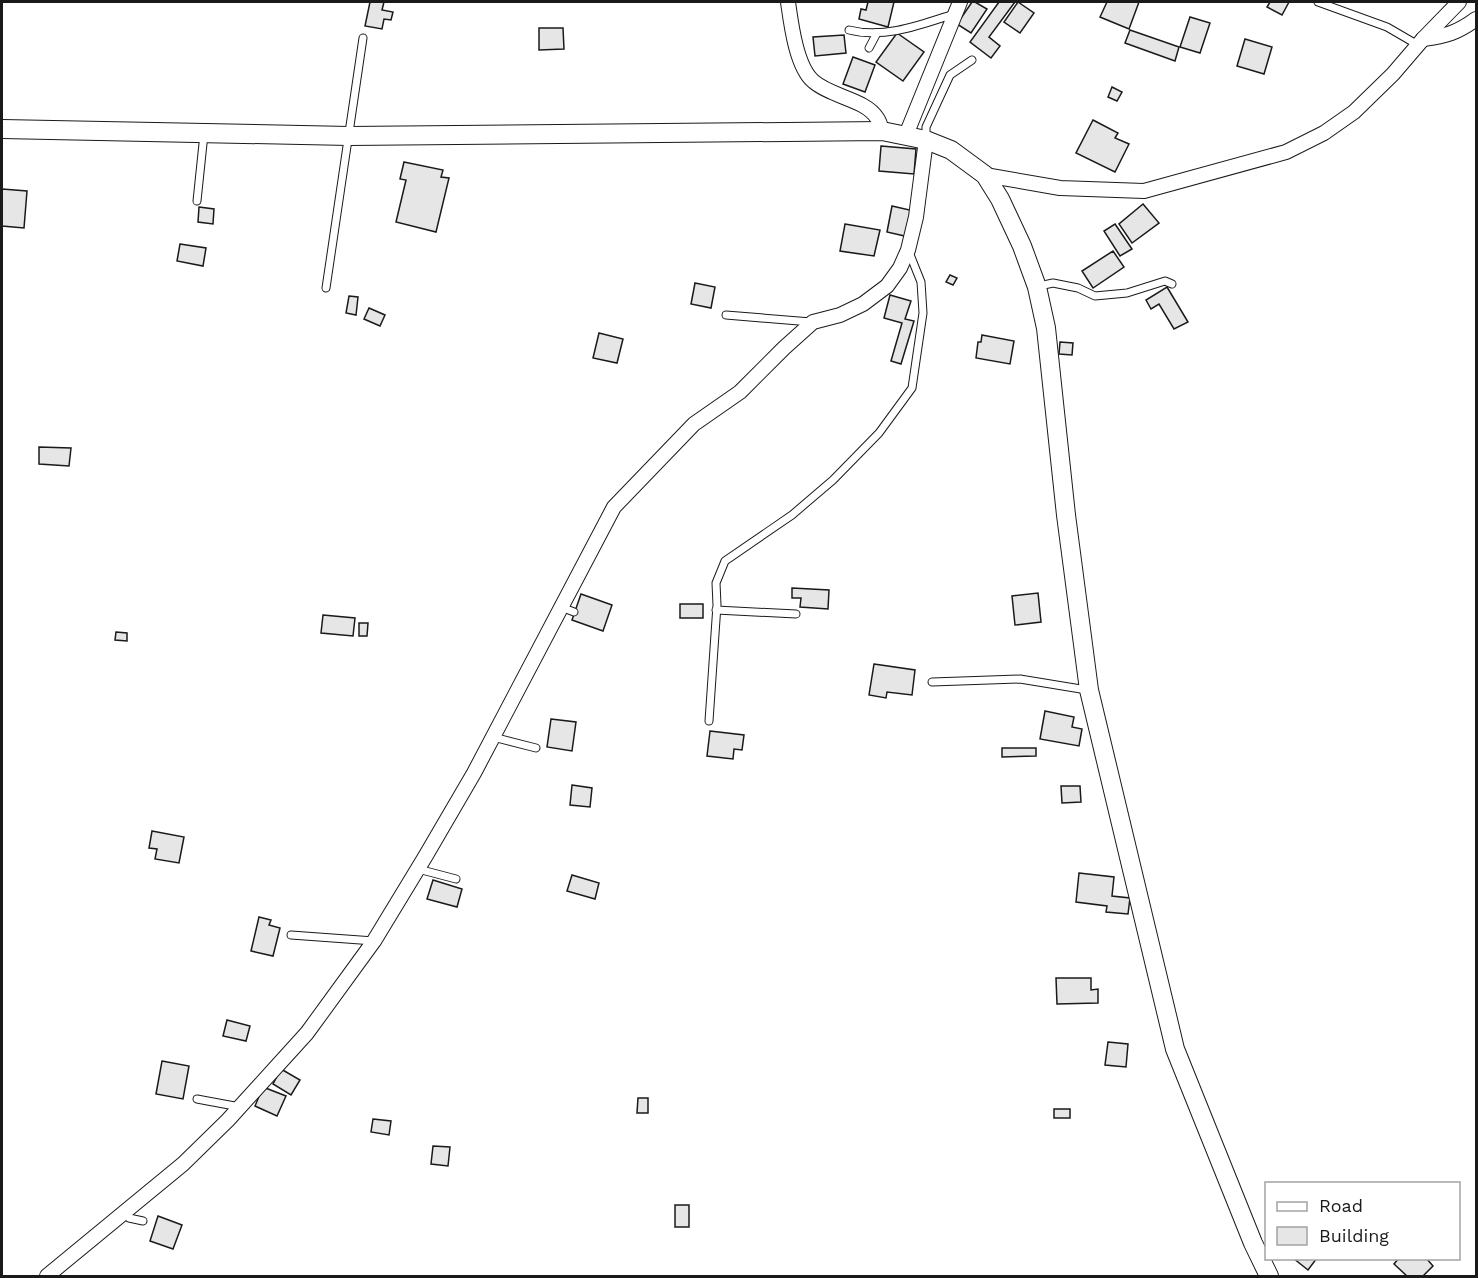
<svg xmlns="http://www.w3.org/2000/svg" width="1478" height="1278" font-family="'Work Sans',sans-serif">
<style>
.building{fill:#e6e6e6;stroke:#1a1a1a;stroke-width:1.5}
.lines{fill:none;stroke-linecap:round;stroke-linejoin:round}
.lane-casing{stroke:#1a1a1a;stroke-width:9}
.street-casing{stroke:#1a1a1a;stroke-width:16}
.secondary-casing{stroke:#1a1a1a;stroke-width:20}
.lane{stroke:#fff;stroke-width:7}
.street{stroke:#fff;stroke-width:14}
.secondary{stroke:#fff;stroke-width:18}
</style>
<rect width="100%" height="100%" fill="#fff"/>
<g class="building">
<path d="M370,2H384L382,10L393,12L391,20L384,19L382,29L365,26Z"/>
<path d="M868,2H894L888,27L859,19L861,9L866,10Z"/>
<path d="M972,2H975L987,9L971,33L957,24Z"/>
<path d="M999,2H1015L989,37L1000,46L991,58L970,42Z"/>
<path d="M1018,2L1034,13L1020,33L1004,22Z"/>
<path d="M1107,2H1139L1129,29L1100,17Z"/>
<path d="M1270,2H1289L1282,15L1267,7Z"/>
<path d="M1190,17L1210,23L1200,53L1180,47Z"/>
<path d="M539,28H563L564,49L539,50Z"/>
<path d="M1130,30L1179,47L1175,61L1125,43Z"/>
<path d="M897,33L924,52L903,81L876,62Z"/>
<path d="M844,35L846,53L815,56L813,37Z"/>
<path d="M1245,39L1272,47L1264,74L1237,66Z"/>
<path d="M853,57L875,65L865,92L843,84Z"/>
<path d="M1112,87L1122,92L1117,101L1108,97Z"/>
<path d="M1093,120L1118,133L1115,138L1129,144L1115,172L1076,153Z"/>
<path d="M881,146L916,149L914,174L879,171Z"/>
<path d="M404,162L443,170L441,177L449,178L436,232L396,222L406,180L400,179Z"/>
<path d="M2,189L27,191L24,228L2,226Z"/>
<path d="M1143,204L1159,223L1132,243L1119,224Z"/>
<path d="M892,206L914,211L909,237L887,232Z"/>
<path d="M199,207L214,209L213,224L198,222Z"/>
<path d="M845,224L880,230L874,256L840,251Z"/>
<path d="M1115,224L1132,249L1120,256L1104,231Z"/>
<path d="M180,244L206,248L203,266L177,261Z"/>
<path d="M1113,251L1124,267L1093,288L1082,271Z"/>
<path d="M950,275L957,278L953,285L946,282Z"/>
<path d="M695,283L715,287L711,308L691,304Z"/>
<path d="M1167,287L1188,322L1174,329L1159,304L1151,309L1146,300Z"/>
<path d="M890,295L911,301L905,319L914,321L901,364L891,361L902,323L884,318Z"/>
<path d="M349,296L358,297L356,315L346,313Z"/>
<path d="M369,308L385,315L380,326L364,319Z"/>
<path d="M599,333L623,339L617,363L593,358Z"/>
<path d="M982,335L1014,341L1010,364L976,358L978,342H981Z"/>
<path d="M1060,342L1073,343L1072,355L1059,354Z"/>
<path d="M39,447L71,448L69,466L39,464Z"/>
<path d="M792,588L829,590L828,609L800,607L801,598H792Z"/>
<path d="M1038,593L1041,622L1015,625L1012,596Z"/>
<path d="M581,594L612,605L603,631L572,620Z"/>
<rect x="680" y="604" width="23" height="14"/>
<path d="M323,615L355,618L353,636L321,633Z"/>
<path d="M359,623H368L367,636H359Z"/>
<path d="M116,632L127,633V641L115,640Z"/>
<path d="M874,664L915,670L912,695L887,692L886,698L869,695Z"/>
<path d="M1045,711L1074,717L1072,727L1082,729L1079,746L1040,739Z"/>
<path d="M551,719L576,722L572,751L547,747Z"/>
<path d="M710,731L744,735L742,750L734,749L733,759L707,756Z"/>
<path d="M1002,748H1036V756L1002,757Z"/>
<path d="M572,785L592,788L590,807L570,805Z"/>
<path d="M1061,786H1080L1081,802L1062,803Z"/>
<path d="M152,831L184,837L179,863L155,859L157,849L149,848Z"/>
<path d="M1079,873L1114,877L1112,896L1130,898L1128,914L1106,912L1107,906L1076,902Z"/>
<path d="M572,875L599,883L595,899L567,891Z"/>
<path d="M433,880L462,889L457,907L427,899Z"/>
<path d="M259,917L271,920L269,925L280,928L273,956L251,951Z"/>
<path d="M1056,978H1091V990L1098,989V1003L1057,1004Z"/>
<path d="M227,1020L250,1026L246,1041L223,1036Z"/>
<path d="M1108,1042L1128,1044L1126,1067L1105,1065Z"/>
<path d="M162,1061L189,1066L183,1099L156,1094Z"/>
<path d="M281,1069L300,1080L291,1095L273,1084Z"/>
<path d="M263,1087L286,1096L277,1116L255,1106Z"/>
<path d="M638,1098H648V1113H637Z"/>
<rect x="1054" y="1109" width="16" height="9"/>
<path d="M373,1119L391,1121L389,1135L371,1132Z"/>
<path d="M433,1146L450,1147L448,1166L431,1164Z"/>
<rect x="675" y="1205" width="14" height="22"/>
<path d="M158,1216L182,1225L173,1249L150,1241Z"/>
<path d="M1293,1258H1317L1308,1270Z"/>
<path d="M1399,1258H1426L1433,1266L1423,1276H1407L1394,1264Z"/>
</g>
<g class="lines">
<g class="lane-casing">
<g id="lane">
<path d="M1318,2L1387,27L1418,45"/>
<path d="M849,30C884,39 920,25 954,14"/>
<path d="M869,48L877,33"/>
<path d="M926,139V127L950,75L972,60"/>
<path d="M197,201L204,134"/>
<path d="M1039,286L1053,283L1078,288L1095,296L1127,293L1165,281L1172,284"/>
<path d="M326,288L363,38"/>
<path d="M726,315L811,322"/>
<path d="M561,607L574,612"/>
<path d="M716,610L796,614"/>
<path d="M932,682L1020,679L1087,690"/>
<path d="M709,721L717,605L716,583L725,561L792,515L833,480L879,433L912,388L923,313L921,282L909,252"/>
<path d="M493,737L536,748"/>
<path d="M418,869L456,879"/>
<path d="M291,935L374,941"/>
<path d="M197,1099L240,1107"/>
<path d="M125,1212L129,1218L143,1221"/>
</g>
</g>
<g class="street-casing">
<g id="street">
<path d="M788,2C791,23 796,66 813,81C831,97 865,99 877,118C880,122 881,127 882,131"/>
<path d="M1423,39C1446,36 1457,33 1476,19"/>
<path d="M906,135L960,2"/>
<path d="M985,175L1060,188L1144,191L1286,152L1324,133L1354,112L1393,74L1423,39L1459,2"/>
<path d="M47,1276L183,1164L228,1120L307,1033L374,941L425,857L474,773L614,507L694,424L740,392L784,348L813,322L840,315L863,304L887,286L900,268L908,250L916,217L926,140"/>
</g>
</g>
<g class="secondary-casing">
<path id="secondary" d="M2,129L349,136L882,131L926,140L951,150L985,175L1000,199L1022,246L1037,287L1046,328L1066,515L1089,690L1175,1049L1253,1243L1269,1276"/>
</g>
<use href="#lane" class="lane"/>
<use href="#street" class="street"/>
<use href="#secondary" class="secondary"/>
</g>
<rect width="1478" height="1278" fill="none" stroke="#1a1a1a" stroke-width="6"/>
<rect x="1265" y="1182" width="195" height="78" fill="#ffffff" stroke="#a3a3a3" stroke-width="1.5"/>
<rect x="1277" y="1202" width="30" height="9" fill="#ffffff" stroke="#a3a3a3" stroke-width="1.5"/>
<text x="1319" y="1212" font-size="18" fill="#1a1a1a">Road</text>
<rect x="1277" y="1227" width="30" height="18" fill="#e6e6e6" stroke="#a3a3a3" stroke-width="1.5"/>
<text x="1319" y="1242" font-size="18" fill="#1a1a1a">Building</text>
</svg>
